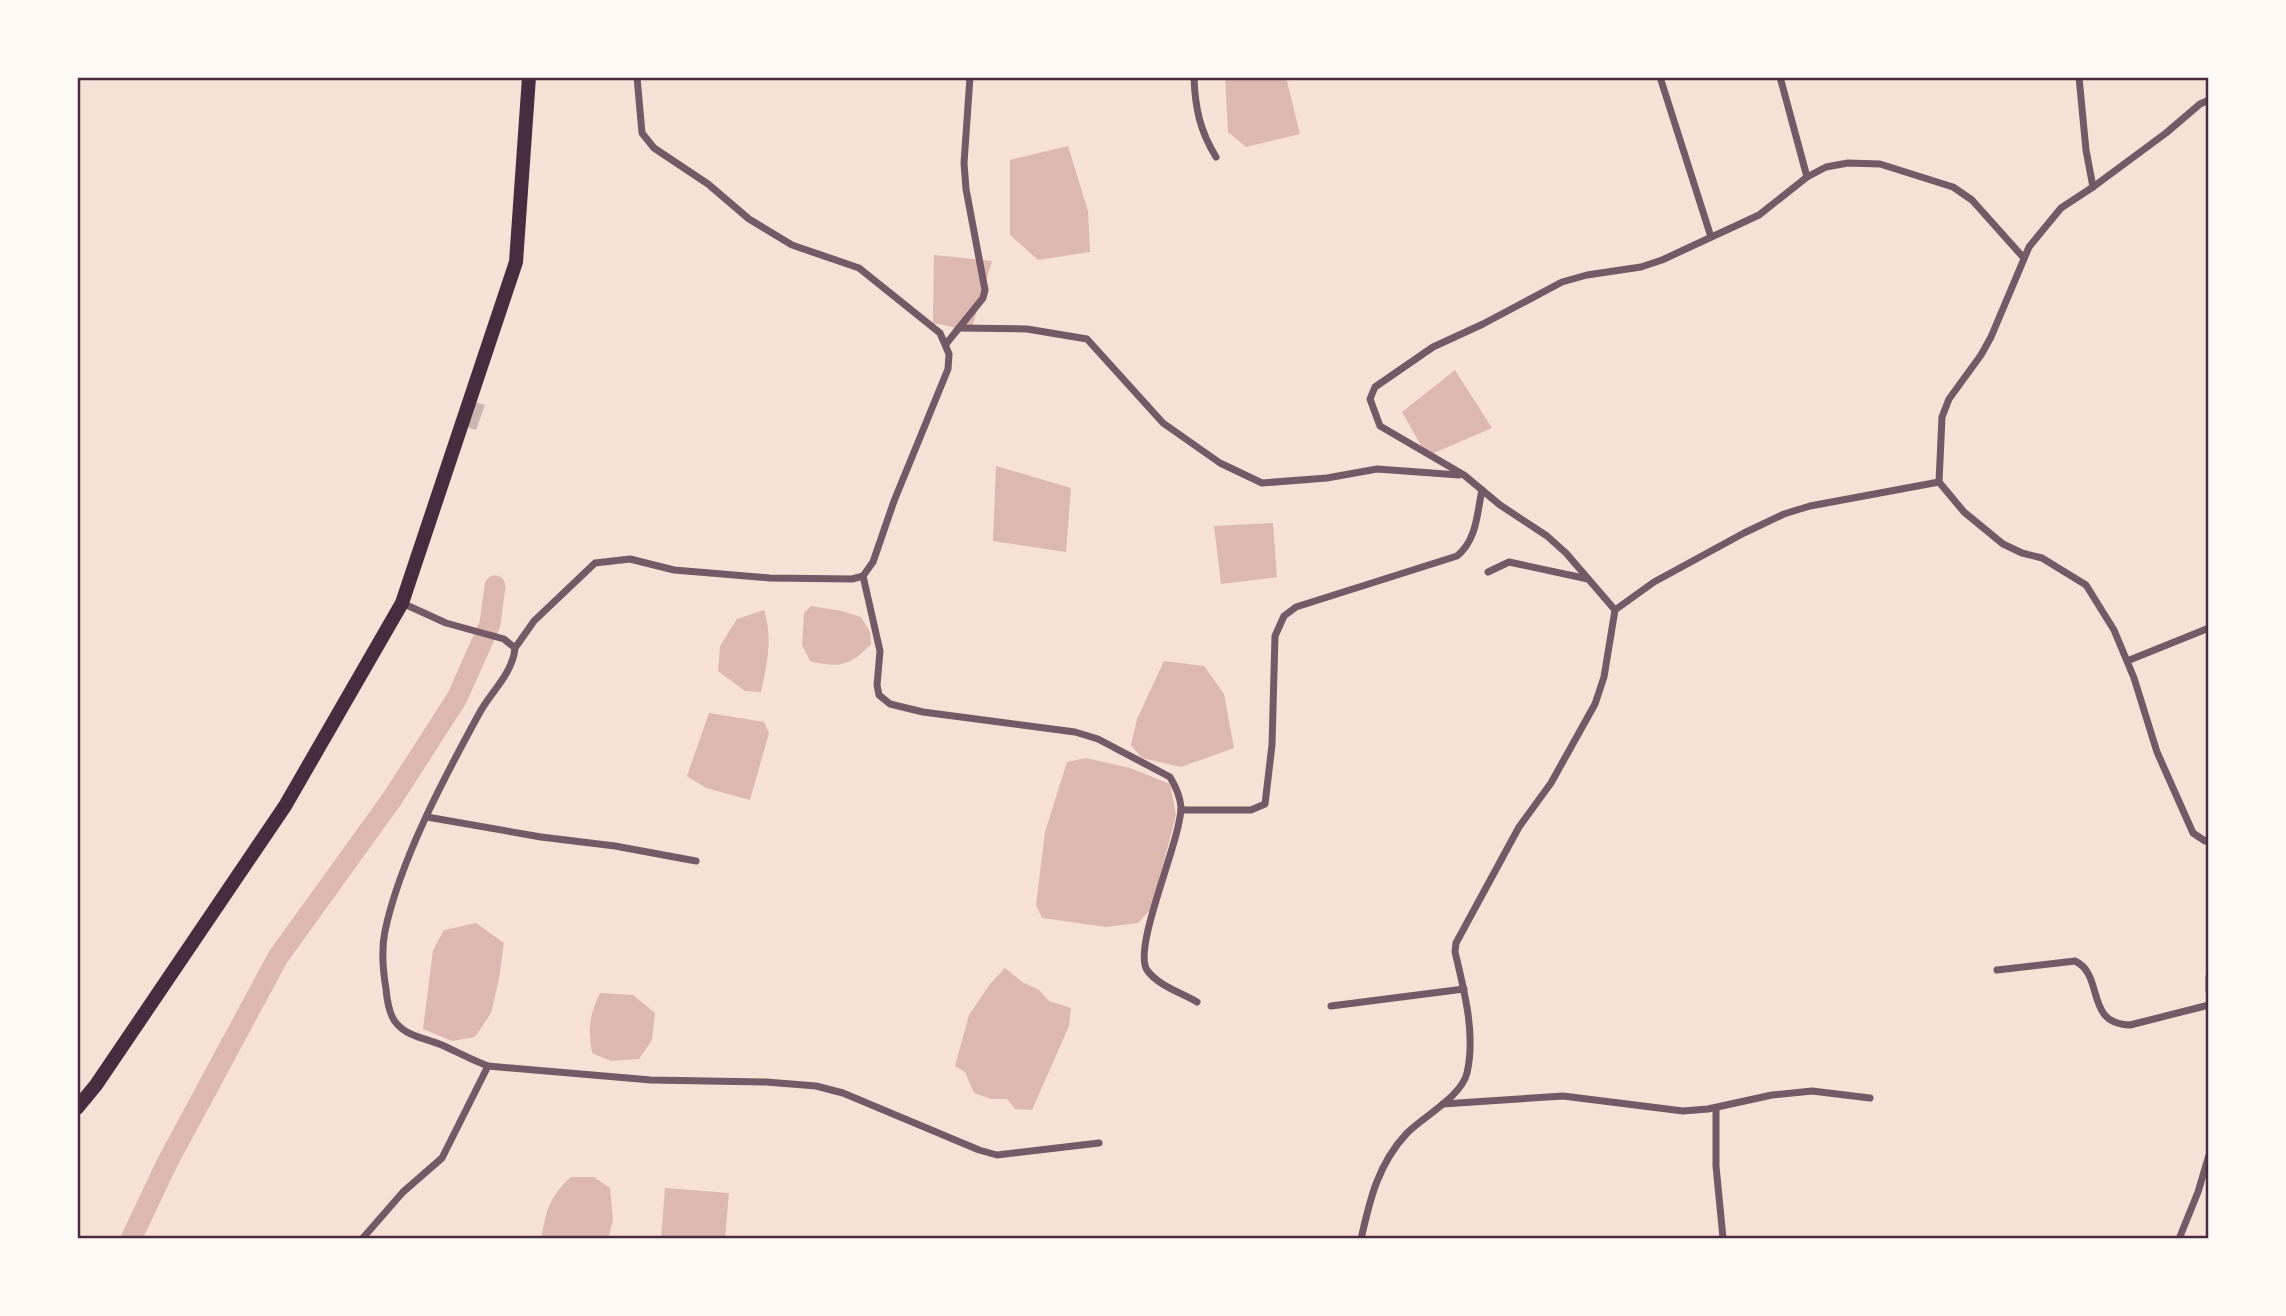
<svg xmlns="http://www.w3.org/2000/svg" width="2286" height="1316" font-family="'Open Sans',sans-serif">
<style>
.water{fill:#dcb8b0}
.lines{fill:none;stroke-linecap:round;stroke-linejoin:round}
.canal{stroke:#dcb8b0;stroke-width:21}
.building{fill:#ccb4b1}
.minor{stroke:#755966;stroke-width:7}
.secondary{stroke:#4a2c40;stroke-width:14}
.neatline{fill:none;stroke:#4a2c40;stroke-width:2.5}
</style>
<rect width="100%" height="100%" fill="#f7e1d7"/>
<g class="water">
<path d="M1225,77H1286L1300,134L1246,147L1228,132Z"/>
<path d="M1068,146L1088,211L1090,252L1038,260L1010,235V160Z"/>
<path d="M934,255L992,261L971,331L933,323Z"/>
<path d="M1455,370L1492,428L1427,456L1402,412Z"/>
<path d="M996,466L1071,488L1066,552L993,541Z"/>
<path d="M1273,523L1277,577L1221,584L1214,526Z"/>
<path d="M811,606L842,611L861,617L870,632L871,644C851,665 839,669 810,661L802,645L804,613Z"/>
<path d="M764,610C773,637 767,665 761,692L745,691L718,671L720,646L737,619Z"/>
<path d="M1164,661L1204,666L1224,694L1234,748L1181,767L1142,758L1131,745L1137,719Z"/>
<path d="M709,713L764,722L769,733L750,800L706,788L687,776Z"/>
<path d="M1086,758L1130,768L1170,784L1176,815L1152,908L1138,923L1106,927L1042,918L1036,905L1045,832L1067,762Z"/>
<path d="M476,923L504,943L499,979L491,1013L475,1037L452,1041L423,1029L433,950L444,930Z"/>
<path d="M1005,968L1022,982L1039,990L1049,1001L1071,1008L1069,1026L1032,1110L1015,1109L1007,1099H991L974,1093L965,1072L955,1066L969,1015L990,984Z"/>
<path d="M600,993L633,995L655,1013L652,1040L639,1059L611,1061L592,1053C588,1027 589,1017 600,993Z"/>
<path d="M571,1177H594L610,1188L613,1220L608,1239H541C546,1211 549,1197 571,1177Z"/>
<path d="M665,1188L729,1193L725,1239H661Z"/>
</g>
<g class="lines">
<path class="canal" d="M131,1239L167,1163L278,957L392,799L457,698L490,624L495,586"/>
</g>
<path class="building" d="M475,402L485,405L476,430L466,427Z"/>
<g class="lines">
<g class="minor">
<path d="M1194,77C1195,108 1200,131 1216,157"/>
<path d="M1660,77L1711,237"/>
<path d="M1780,77L1807,177"/>
<path d="M2079,77L2086,150L2093,187L2166,133L2200,104L2209,100"/>
<path d="M2093,187L2061,208L2029,247L1991,337L1981,355L1949,399L1942,417L1939,482L1964,512L2003,544L2022,553L2042,558L2086,585L2114,630L2134,678L2157,752L2193,833L2205,841H2209"/>
<path d="M959,328L1027,329L1087,339L1163,423L1220,463L1262,483L1327,478L1377,469L1459,475"/>
<path d="M946,344L983,298L985,290L966,189L964,163L970,77"/>
<path d="M1488,572L1509,562L1588,579"/>
<path d="M863,576L880,651L877,685L879,695L890,704L923,712L1075,732L1098,739L1170,777C1176,787 1180,796 1181,807C1181,841 1132,947 1147,970C1157,985 1182,993 1197,1002"/>
<path d="M402,603L446,623L504,639L515,648C513,673 491,692 480,712C445,776 400,860 385,931C381,950 383,971 386,989C387,1000 389,1016 397,1024C408,1037 429,1039 444,1046C459,1053 472,1060 488,1066L651,1080L766,1082L816,1086L843,1093L979,1150L997,1155L1099,1143"/>
<path d="M1615,610L1566,553L1547,536L1500,505L1464,475L1380,426L1370,399L1375,387L1433,347L1483,324L1562,282L1587,275L1641,267L1662,260L1759,215L1807,177L1826,167L1848,163L1880,164L1953,187L1972,200L2023,257"/>
<path d="M515,648L534,621L595,563L630,559L674,570L770,578L852,579L863,576L873,562L894,501L948,369L949,354L940,333L859,268L792,245L749,219L708,184L654,148L642,133L637,77"/>
<path d="M2127,661L2209,628"/>
<path d="M1181,810H1251L1265,804L1272,745L1275,636L1284,616L1296,607L1457,556C1477,540 1477,513 1482,490"/>
<path d="M427,817L541,837L615,846L696,861"/>
<path d="M1997,970L2075,961C2105,975 2084,1024 2130,1025L2209,1005"/>
<path d="M2209,977V991"/>
<path d="M1331,1006L1464,989"/>
<path d="M1443,1104L1563,1096L1683,1111L1708,1109L1772,1095L1812,1091L1870,1098"/>
<path d="M1716,1108V1166L1723,1238"/>
<path d="M362,1239L403,1192L442,1158L488,1066"/>
<path d="M1361,1239C1370,1199 1378,1164 1407,1133C1424,1116 1461,1097 1467,1073C1476,1034 1464,990 1455,952L1456,943L1519,827L1551,783L1595,704L1604,677L1615,610L1654,582L1744,533L1784,514L1810,506L1939,482"/>
<path d="M2179,1239L2198,1192L2209,1155"/>
</g>
<path class="secondary" d="M77,1108L96,1085L285,806L402,603L516,262L529,77"/>
</g>
<rect width="2286" height="1316" fill="none" stroke="#fffaf5" stroke-width="158"/>
<rect x="79" y="79" width="2128" height="1158" class="neatline"/>
</svg>
